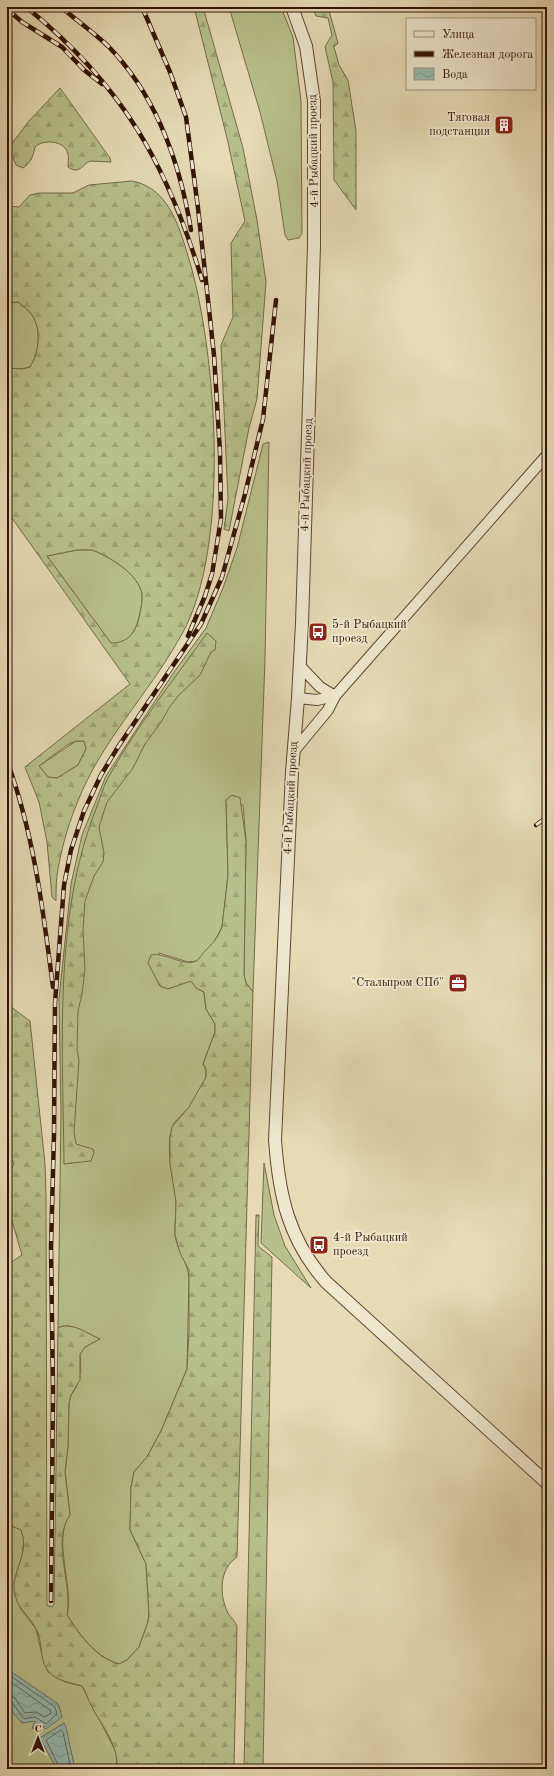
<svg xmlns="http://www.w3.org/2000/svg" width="554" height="1776" font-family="'Old Standard TT',serif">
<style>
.grass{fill:#b7c08c;stroke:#746a48}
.forest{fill:url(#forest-firs);stroke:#746a48;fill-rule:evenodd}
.water{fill:url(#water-waves);stroke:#6e786c}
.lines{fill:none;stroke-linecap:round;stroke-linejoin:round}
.shore{stroke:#64675a;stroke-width:1}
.minor-casing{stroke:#5f4530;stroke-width:12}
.tertiary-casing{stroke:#5f4530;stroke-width:14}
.minor{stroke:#efe8cf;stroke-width:10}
.tertiary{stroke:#efe8cf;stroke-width:12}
.rail-casing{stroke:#321304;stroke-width:4.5}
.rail{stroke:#efe8cf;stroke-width:3;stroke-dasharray:9;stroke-linecap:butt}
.labels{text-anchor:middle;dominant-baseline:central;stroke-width:3.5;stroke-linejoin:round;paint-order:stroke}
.poi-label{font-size:12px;fill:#321304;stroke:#efe8cf;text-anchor:end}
.street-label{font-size:12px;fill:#321304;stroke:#efe8cf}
</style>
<defs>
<pattern id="forest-firs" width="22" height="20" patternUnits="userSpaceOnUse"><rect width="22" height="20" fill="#b7c08c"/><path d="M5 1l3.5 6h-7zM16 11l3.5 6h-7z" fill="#9ea477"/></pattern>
<pattern id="water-waves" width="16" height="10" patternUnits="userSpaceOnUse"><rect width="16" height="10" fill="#96bbb1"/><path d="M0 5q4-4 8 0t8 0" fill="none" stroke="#82a097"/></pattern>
</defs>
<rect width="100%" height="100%" fill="#e6dbb5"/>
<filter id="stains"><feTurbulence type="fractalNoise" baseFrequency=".005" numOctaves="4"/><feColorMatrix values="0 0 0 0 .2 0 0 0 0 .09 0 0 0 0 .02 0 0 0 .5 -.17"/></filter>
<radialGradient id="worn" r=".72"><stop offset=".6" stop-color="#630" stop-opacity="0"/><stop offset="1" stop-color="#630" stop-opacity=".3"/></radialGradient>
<g class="grass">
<path d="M229,7H281L293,37L301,101L302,233L299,238L288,240L285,235L277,181L260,112Z"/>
<path d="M18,302C22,306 29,310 32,315C42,329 39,353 30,367L22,369L7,368V303Z"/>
<path d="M269,442L265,659L253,992L246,983L244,975L246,841L243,805L226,800L228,875L222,927L214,942L197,961L188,962L159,953L156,978L160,986L168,989L191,980L196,988L204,992L206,1009L215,1024V1032L203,1064C212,1076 198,1097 189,1107C184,1114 174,1120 172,1128C165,1152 174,1178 176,1201C177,1212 174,1224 175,1235C177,1250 188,1263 189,1278L187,1369L161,1431L147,1457L134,1472L131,1487L130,1530L146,1564L149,1613L148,1622L139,1647L127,1660L119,1664C96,1658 79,1634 67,1615C74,1586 52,1540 70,1514L65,1472L68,1446L69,1403L71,1395L76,1388L81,1371L80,1354L85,1347L99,1339C88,1334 71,1321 58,1328L61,1113L59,999L71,884L82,835L106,776L174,672L206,628L223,588L237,548L263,444Z"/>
<path d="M77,550C82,550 90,549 95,551C113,559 134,572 141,590C143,595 142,602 141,608C137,627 133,643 111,644L47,556Z"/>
<path d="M76,741H84L86,749L78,765L57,778L48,777L39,766Z"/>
<path d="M264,1163L274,1215L285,1246L311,1288L261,1243Z"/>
<path d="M7,1524L21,1530L24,1539L22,1556L14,1582L20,1608L36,1629L42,1655L48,1672L65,1682L82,1686L116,1752L117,1769H75L64,1723L40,1738L57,1769H7V1702L22,1723L35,1721L32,1729L61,1712L58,1704L10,1671L7,1675Z"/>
</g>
<g class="forest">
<path d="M194,7H203L243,148L257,220L266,282L257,399L249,428L229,531L224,529L228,499L221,345L233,317L231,243L245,221L227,138Z"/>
<path d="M312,7H328L338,43L334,47L339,65L348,80L356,131V210L334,180L333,82L325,47L332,35L328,18L316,16Z"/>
<path d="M60,88L110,158L111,162L90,161C82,165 79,175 68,167C68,163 69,157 68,154C65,140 43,139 35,147C33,156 31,163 23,168L16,165L10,150V146L29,121Z"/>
<path d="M132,181C171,188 181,233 191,266C217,360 230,548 182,634C159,676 128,712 103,752C81,787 65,829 58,869C56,879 56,891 56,901L52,897L47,842L39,802L25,767L130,684L7,511V368L22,369L30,367C39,353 42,329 32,315C29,310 22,306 18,302L7,303V206L19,207L30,195L39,193H73L89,185ZM77,550C82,550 90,549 95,551C113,559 134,572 141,590C143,595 142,602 141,608C138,626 133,643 111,643L47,556ZM76,741H84L86,749L78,765L57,778L48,777L39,766L67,745Z"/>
<path d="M207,633L216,641L215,650L211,652L200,675L178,696L169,708L161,722L145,744L133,768L107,802L99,827L104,853L103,862L94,876L85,901L83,930L85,969L82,994L78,1011L77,1050L79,1060L74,1132L76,1144L93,1149L94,1153L91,1161L64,1164C63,1048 53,918 96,809C100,799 103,787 108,778C136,727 173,681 207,633Z"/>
<path d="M232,795L240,798L246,841L244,975L246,983L253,992L237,1557C219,1569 219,1595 228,1613C231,1618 235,1621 237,1626L234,1769H117C119,1744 100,1724 90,1703C87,1697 86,1691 82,1686C71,1683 57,1681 49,1672C39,1661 43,1643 37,1631C31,1616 15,1608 14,1589C13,1569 30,1553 21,1530L7,1524V1484L11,1476L7,1467V1265L22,1255L7,1204V1178L14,1163L7,1153V970L10,1006L30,1021L45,1164L46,1198L47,1605L52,1607L54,1604L58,1328C71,1321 88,1334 100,1339L85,1347L80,1354V1380L71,1395L69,1403L68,1446L65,1472L70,1515C51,1541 73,1585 67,1615C79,1634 96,1658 119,1664L127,1660L139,1647L148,1622L149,1613L146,1564L130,1530L131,1487L134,1472L147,1457L161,1431L187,1369L189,1331V1270L180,1253L175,1235L176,1202L170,1164V1136L172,1127L189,1107L206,1077V1069L203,1064L215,1032V1024L206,1009L204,992L196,988L191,981L168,989L160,986L148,963L151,955C165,952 184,967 196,961C199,960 202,954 204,952C212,944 218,938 222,927L228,875L226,800Z"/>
<path d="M256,1215H259L258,1246L272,1257L263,1769H244Z"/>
</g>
<g class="water">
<path d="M10,1671L58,1704L62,1717L46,1729L39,1724L32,1729L35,1721L23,1723C5,1709 7,1694 7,1675Z"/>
<path d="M64,1723L66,1727L75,1769H57L40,1738Z"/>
</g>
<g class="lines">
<g class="shore">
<path d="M7,1677H12L55,1707L57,1714L46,1724L35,1717L24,1719L12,1702L7,1700"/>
<path d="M7,1682H11L50,1710L51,1713L45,1717L36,1712L25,1713L15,1698L7,1695"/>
<path d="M60,1769L46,1740L61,1730L63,1732L71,1769"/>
</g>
<g class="minor-casing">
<g id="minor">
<path d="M298,698L317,700L335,696L547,455"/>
<path d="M294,751L328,710L335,696L320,687L300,666"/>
</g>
</g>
<g class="tertiary-casing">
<path id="tertiary" d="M292,7L306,46L314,101V246L302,623L298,698L292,772L275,1140C279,1195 288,1239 326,1282L547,1483"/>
</g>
<use href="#minor" class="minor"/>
<use href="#tertiary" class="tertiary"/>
<g class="rail-casing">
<g id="rail">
<path d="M26,7C122,84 167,164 202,280"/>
<path d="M61,7C76,20 93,32 108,46C156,95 180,163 191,230"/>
<path d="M142,7L170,72L186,117L198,208L214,355L220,452L221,519L212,574L205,596L188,636"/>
<path d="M7,9L22,22L62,47L84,70L102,84"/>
<path d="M7,761C34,834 43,910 53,987"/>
<path d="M536,825L547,817"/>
<path d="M51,1601L53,1391L51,1247L54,1135L55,1003L64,885L71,850L84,811L101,775L118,747L201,624L222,577L245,494L263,419L276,300"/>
</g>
</g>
<use href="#rail" class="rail"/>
</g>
<defs>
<g id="building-square" transform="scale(1)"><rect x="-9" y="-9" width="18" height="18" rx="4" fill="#8f2418" stroke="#efe8cf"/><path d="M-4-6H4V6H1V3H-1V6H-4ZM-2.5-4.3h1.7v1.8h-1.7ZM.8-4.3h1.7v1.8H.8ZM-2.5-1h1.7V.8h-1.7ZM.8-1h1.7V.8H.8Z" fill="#fff"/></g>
<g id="bus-square" transform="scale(1)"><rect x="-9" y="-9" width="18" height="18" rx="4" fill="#8f2418" stroke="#efe8cf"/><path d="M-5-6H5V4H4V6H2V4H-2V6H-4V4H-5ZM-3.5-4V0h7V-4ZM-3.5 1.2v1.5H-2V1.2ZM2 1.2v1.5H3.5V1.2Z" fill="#fff"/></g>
<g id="office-square" transform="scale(1)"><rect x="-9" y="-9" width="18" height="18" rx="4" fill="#8f2418" stroke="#efe8cf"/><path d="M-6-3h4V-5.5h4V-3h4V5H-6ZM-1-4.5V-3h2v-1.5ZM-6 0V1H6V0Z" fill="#fff"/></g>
</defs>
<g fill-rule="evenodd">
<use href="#building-square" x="504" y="125"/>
<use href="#bus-square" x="318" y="632"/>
<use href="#office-square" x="458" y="983"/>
<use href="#bus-square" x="319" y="1245"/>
</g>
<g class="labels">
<g class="poi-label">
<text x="490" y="118">Тяговая<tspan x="490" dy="14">подстанция</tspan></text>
<text x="332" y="625" text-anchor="start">5-й Рыбацкий<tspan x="332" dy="14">проезд</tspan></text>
<text x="444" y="983">"Стальпром СПб"</text>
<text x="333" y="1238" text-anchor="start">4-й Рыбацкий<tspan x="333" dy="14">проезд</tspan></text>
</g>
<g class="street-label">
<text transform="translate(314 151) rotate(-91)">4-й Рыбацкий проезд</text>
<text transform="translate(307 475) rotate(-88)">4-й Рыбацкий проезд</text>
<text transform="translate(291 798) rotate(-87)">4-й Рыбацкий проезд</text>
</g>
</g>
<rect width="554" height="1776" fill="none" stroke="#e6dbb5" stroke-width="24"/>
<rect x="8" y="8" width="538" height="1760" fill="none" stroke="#321304" stroke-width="2"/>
<rect x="12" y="12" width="530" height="1752" fill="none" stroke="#321304"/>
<rect x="406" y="18" width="130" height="72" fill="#efe8cf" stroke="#a3937e"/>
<rect x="414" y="31" width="20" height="6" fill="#efe8cf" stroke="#a3937e"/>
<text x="442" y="38" font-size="12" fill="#321304">Улица</text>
<rect x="414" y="51" width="20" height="6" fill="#321304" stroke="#a3937e"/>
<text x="442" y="58" font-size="12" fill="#321304">Железная дорога</text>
<rect x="414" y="68" width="20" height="12" fill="url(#water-waves)" stroke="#a3937e"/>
<text x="442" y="78" font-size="12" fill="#321304">Вода</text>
<g transform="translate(38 1738)" stroke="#efe8cf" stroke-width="3" paint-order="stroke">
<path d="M0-3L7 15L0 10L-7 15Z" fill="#321304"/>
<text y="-6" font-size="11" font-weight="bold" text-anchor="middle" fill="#321304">С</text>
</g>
<rect width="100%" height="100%" filter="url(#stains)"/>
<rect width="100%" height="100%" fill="url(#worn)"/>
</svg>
